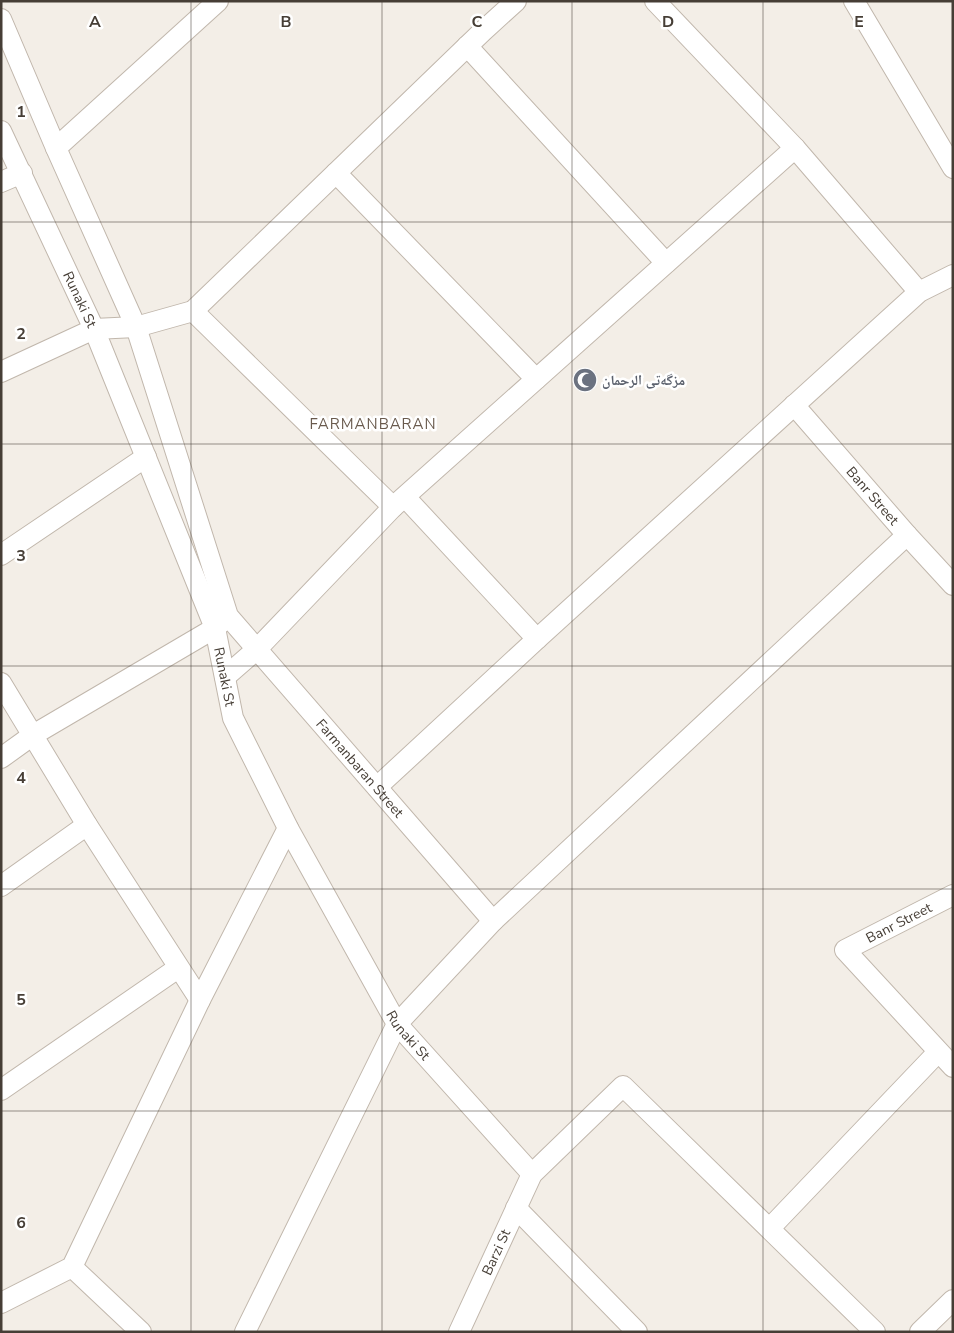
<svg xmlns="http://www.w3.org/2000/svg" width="954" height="1333" font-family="'Nunito Sans','Noto Naskh Arabic',sans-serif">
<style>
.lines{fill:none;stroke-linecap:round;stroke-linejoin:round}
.street-casing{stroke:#c1b7ac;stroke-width:22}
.street{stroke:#fff;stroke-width:20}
.grid{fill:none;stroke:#463e36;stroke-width:1;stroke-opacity:0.55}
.labels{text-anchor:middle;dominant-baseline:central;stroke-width:5;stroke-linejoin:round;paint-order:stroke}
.street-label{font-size:14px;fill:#463e36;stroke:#fff}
.worship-label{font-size:14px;font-weight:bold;fill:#5b616d;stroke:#fff;text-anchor:start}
.neighbourhood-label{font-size:15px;letter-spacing:1px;fill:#695a4d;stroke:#fff}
.grid-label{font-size:16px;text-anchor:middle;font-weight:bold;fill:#463e36;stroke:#fff;stroke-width:5;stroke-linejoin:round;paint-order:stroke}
</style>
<rect width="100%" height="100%" fill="#f3eee7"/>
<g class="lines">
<g class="street-casing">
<g id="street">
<path d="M655,1L795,148L919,292"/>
<path d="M854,1L953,168"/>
<path id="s1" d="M1,19L56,148L136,327L228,616L493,921"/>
<path d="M467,46L666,263"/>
<path id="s2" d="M1,131L94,329L215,628L233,718L288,828L397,1024L532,1174"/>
<path d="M56,148L218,1"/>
<path d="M336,173L536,379"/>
<path d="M1,182L22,173"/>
<path d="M193,311L393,507"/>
<path d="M1,372L94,329L136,327L193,311L483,31L516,1"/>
<path id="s3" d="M794,405L907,535L953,585"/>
<path d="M405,497L537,639"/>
<path d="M1,555L146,457"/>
<path d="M225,677L257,649L393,507L795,148"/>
<path d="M1,683L87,825L200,1000"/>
<path d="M1,758L33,735L215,628L225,619"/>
<path d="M377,787L537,639L919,292L953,275"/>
<path d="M1,886L87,825"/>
<path d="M953,895L845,950L953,1067"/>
<path d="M1,1090L178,968"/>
<path d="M516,1208L637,1332"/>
<path d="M770,1228L938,1052"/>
<path d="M72,1267L141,1332"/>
<path d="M1,1303L72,1267L200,1000L288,828"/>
<path d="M245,1332L397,1024L493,921L907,535"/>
<path id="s4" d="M459,1332L532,1174L623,1086L875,1332"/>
<path d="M920,1332L953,1300"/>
</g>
</g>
<use href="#street" class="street"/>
</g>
<path class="grid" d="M191,1V1332M382,1V1332M572,1V1332M763,1V1332M1,222H953M1,444H953M1,666H953M1,889H953M1,1111H953"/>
<defs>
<g id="mosque-disc" transform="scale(1.25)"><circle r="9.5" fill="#6b7280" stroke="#fff"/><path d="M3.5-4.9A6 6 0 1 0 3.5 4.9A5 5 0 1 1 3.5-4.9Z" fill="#fff"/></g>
</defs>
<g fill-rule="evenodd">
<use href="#mosque-disc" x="585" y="380"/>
</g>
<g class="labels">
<g class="street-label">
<text stroke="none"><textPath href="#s2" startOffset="186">Runaki St</textPath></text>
<text stroke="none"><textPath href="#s3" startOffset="120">Banr Street</textPath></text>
<text stroke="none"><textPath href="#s2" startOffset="591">Runaki St</textPath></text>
<text stroke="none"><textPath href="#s1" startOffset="841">Farmanbaran Street</textPath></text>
<text transform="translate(899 923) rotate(-27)">Banr Street</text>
<text stroke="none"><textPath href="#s2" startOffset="996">Runaki St</textPath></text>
<text stroke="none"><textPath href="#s4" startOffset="88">Barzi St</textPath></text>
</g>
<g class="worship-label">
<text x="602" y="380">مزگەتی الرحمان</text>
</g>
<g class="neighbourhood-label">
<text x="373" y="424">FARMANBARAN</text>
</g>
</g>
<g class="grid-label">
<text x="95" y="27">A</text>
<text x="286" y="27">B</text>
<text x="477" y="27">C</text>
<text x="668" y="27">D</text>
<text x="859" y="27">E</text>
<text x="21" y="117">1</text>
<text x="21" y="339">2</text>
<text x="21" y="561">3</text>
<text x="21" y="783">4</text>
<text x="21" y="1005">5</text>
<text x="21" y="1228">6</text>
</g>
<rect width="954" height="1333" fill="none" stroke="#463e36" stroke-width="5"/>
</svg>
